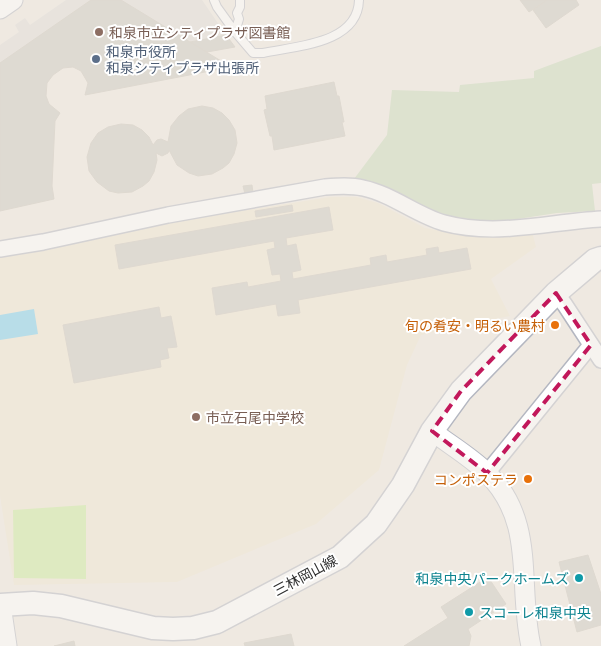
<svg xmlns="http://www.w3.org/2000/svg" width="601" height="646" font-family="'Open Sans','Noto Sans JP',sans-serif">
<style>
.education{fill:#f0e6d1}
.cemetery{fill:#c8d9b8}
.pitch{fill:#c9ec9a}
.plaza{fill:#dfdcd8}
.water{fill:#75cff0}
.building{fill:#cbc7bf;stroke:#cbc5ba}
.lines{fill:none;stroke-linecap:round;stroke-linejoin:round}
.service-casing{stroke:#b4b7c1;stroke-width:10}
.minor-casing{stroke:#b4b7c1;stroke-width:18}
.tertiary-casing{stroke:#b4b7c1;stroke-width:21}
.secondary-casing{stroke:#b4b7c1;stroke-width:25}
.service{stroke:#fff;stroke-width:8}
.minor{stroke:#fff;stroke-width:15}
.tertiary{stroke:#fff;stroke-width:19}
.secondary{stroke:#fff;stroke-width:22}
.marked{fill:none;stroke:#c2185b;stroke-width:4;stroke-dasharray:10 6;stroke-linejoin:round}
.education-dot{fill:#8d6e63;stroke:#fff;stroke-width:2}
.service-dot{fill:#5c6f8a;stroke:#fff;stroke-width:2}
.food-dot{fill:#e8710a;stroke:#fff;stroke-width:2}
.culture-dot{fill:#0f9aa8;stroke:#fff;stroke-width:2}
.labels{text-anchor:middle;dominant-baseline:central;stroke-width:4;stroke-linejoin:round;paint-order:stroke}
.education-label{font-size:14px;fill:#785e54;stroke:#fff;text-anchor:start}
.service-label{font-size:14px;fill:#4e5e75;stroke:#fff;text-anchor:start}
.food-label{font-size:14px;fill:#c56008;stroke:#fff;text-anchor:end}
.street-label{font-size:14px;fill:#2e2e2e;stroke:#fff}
.culture-label{font-size:14px;fill:#0d838f;stroke:#fff;text-anchor:end}
</style>
<rect width="100%" height="100%" fill="#efe9e1"/>
<path class="education" d="M330,197H356L378,203L425,228L469,236L533,235L536,247L491,279L510,316L421,335L407,365L379,470L316,524L177,582L14,585L0,496V255L49,249L170,222Z"/>
<path class="cemetery" d="M601,46V183L592,184L595,211L557,213L511,220H475L443,215L376,183L354,179L387,135L392,90L459,92L460,85L534,78V71Z"/>
<path class="pitch" d="M86,505V579L14,578L13,510Z"/>
<path class="plaza" d="M66,0H202L226,35L183,43L121,4L0,85V45L19,32L15,25L25,18L30,25Z"/>
<path class="water" d="M34,309L38,334L0,340V315Z"/>
<g class="building">
<path d="M91,0H121L231,67L85,95L88,83L81,71L73,67L63,68L53,75L47,83L46,96L49,104L60,113L55,121L52,186L54,199L0,211V63Z"/>
<path d="M520,0H547L529,12Z"/>
<path d="M547,0H576L579,5L546,28L533,10Z"/>
<path d="M226,35L235,47L207,52L190,42Z"/>
<path d="M334,82L337,96H339L344,122H342L345,136L274,150L272,136H270L264,110L267,109L265,96Z"/>
<path d="M202,106L213,108L222,113L229,120L235,130L237,143L234,154L229,163L223,168L212,174L198,176L189,173L177,165L169,150L168,153L162,156L156,153L157,160L154,172L149,181L143,186L132,192L118,193L109,191L97,182L89,171L87,157L91,143L98,133L108,127L121,124L133,125L142,130L149,137L153,145L157,140L161,139L168,142L171,126L179,116L188,109Z"/>
<path d="M252,185L253,193L245,194L243,186Z"/>
<path d="M292,205L293,211L256,217L255,211Z"/>
<path d="M329,207L333,230L286,238L287,246L296,244L301,270L292,272L293,279L371,265L370,258L386,255L387,262L427,255L426,249L438,247L439,253L467,248L471,269L298,300L300,313L278,316L276,304L216,315L212,288L247,282L248,287L281,281L280,274L272,275L267,250L275,248L274,241L119,269L115,245Z"/>
<path d="M159,307L161,318L171,316L177,347L167,348L169,358L160,360L161,367L74,383L63,325Z"/>
<path d="M588,555L601,594V625L577,632L559,562Z"/>
<path d="M488,577L506,604L468,629L471,636L469,646H404L448,618L441,607Z"/>
<path d="M291,634L294,646H245L244,643Z"/>
<path d="M74,641L75,646H54Z"/>
</g>
<g class="lines">
<g class="service-casing">
<g id="service">
<path d="M214,0L217,7L235,32L239,19L237,13L240,7V0"/>
<path d="M235,32L253,53H263C296,46 358,44 359,0"/>
</g>
</g>
<g class="minor-casing">
<g id="minor">
<path d="M0,249L43,242L168,215L325,187C338,186 351,185 363,188C392,194 416,215 444,223C496,237 549,222 601,219"/>
<path d="M556,293L565,305L601,360"/>
<path d="M487,473L591,345"/>
</g>
</g>
<g class="tertiary-casing">
<g id="tertiary">
<path d="M0,9L13,0"/>
<path d="M432,431C450,445 471,457 487,473C537,522 517,585 531,646"/>
<path d="M1,605L7,646"/>
</g>
</g>
<g class="secondary-casing">
<path id="secondary" d="M0,605L33,603L61,606L153,628L173,629L193,628L217,622L340,557L376,524L403,485L432,431L461,391L556,293L595,260L601,258"/>
</g>
<use href="#service" class="service"/>
<use href="#minor" class="minor"/>
<use href="#tertiary" class="tertiary"/>
<use href="#secondary" class="secondary"/>
</g>
<path d="M0 0H601V646H0ZM556,293L591,345L487,473L432,431L461,391Z" fill="#efe9e1" fill-opacity=".55" fill-rule="evenodd"/>
<path class="marked" d="M556,293L591,345L487,473L432,431L461,391Z"/>
<g class="education-dot">
<circle cx="99" cy="32" r="5"/>
<circle cx="196" cy="417" r="5"/>
</g>
<circle class="service-dot" cx="96" cy="59" r="5"/>
<g class="food-dot">
<circle cx="555" cy="325" r="5"/>
<circle cx="528" cy="479" r="5"/>
</g>
<g class="culture-dot">
<circle cx="579" cy="578" r="5"/>
<circle cx="469" cy="612" r="5"/>
</g>
<g class="labels">
<g class="education-label">
<text x="109" y="32">和泉市立シティプラザ図書館</text>
<text x="206" y="417">市立石尾中学校</text>
</g>
<g class="service-label">
<text x="106" y="51">和泉市役所<tspan x="106" dy="16">和泉シティプラザ出張所</tspan></text>
</g>
<g class="food-label">
<text x="545" y="325">旬の肴安・明るい農村</text>
<text x="518" y="479">コンポステラ</text>
</g>
<g class="street-label">
<text transform="translate(305 575) rotate(-28)">三林岡山線</text>
</g>
<g class="culture-label">
<text x="569" y="578">和泉中央パークホームズ</text>
<text x="479" y="612" text-anchor="start">スコーレ和泉中央</text>
</g>
</g>
</svg>
